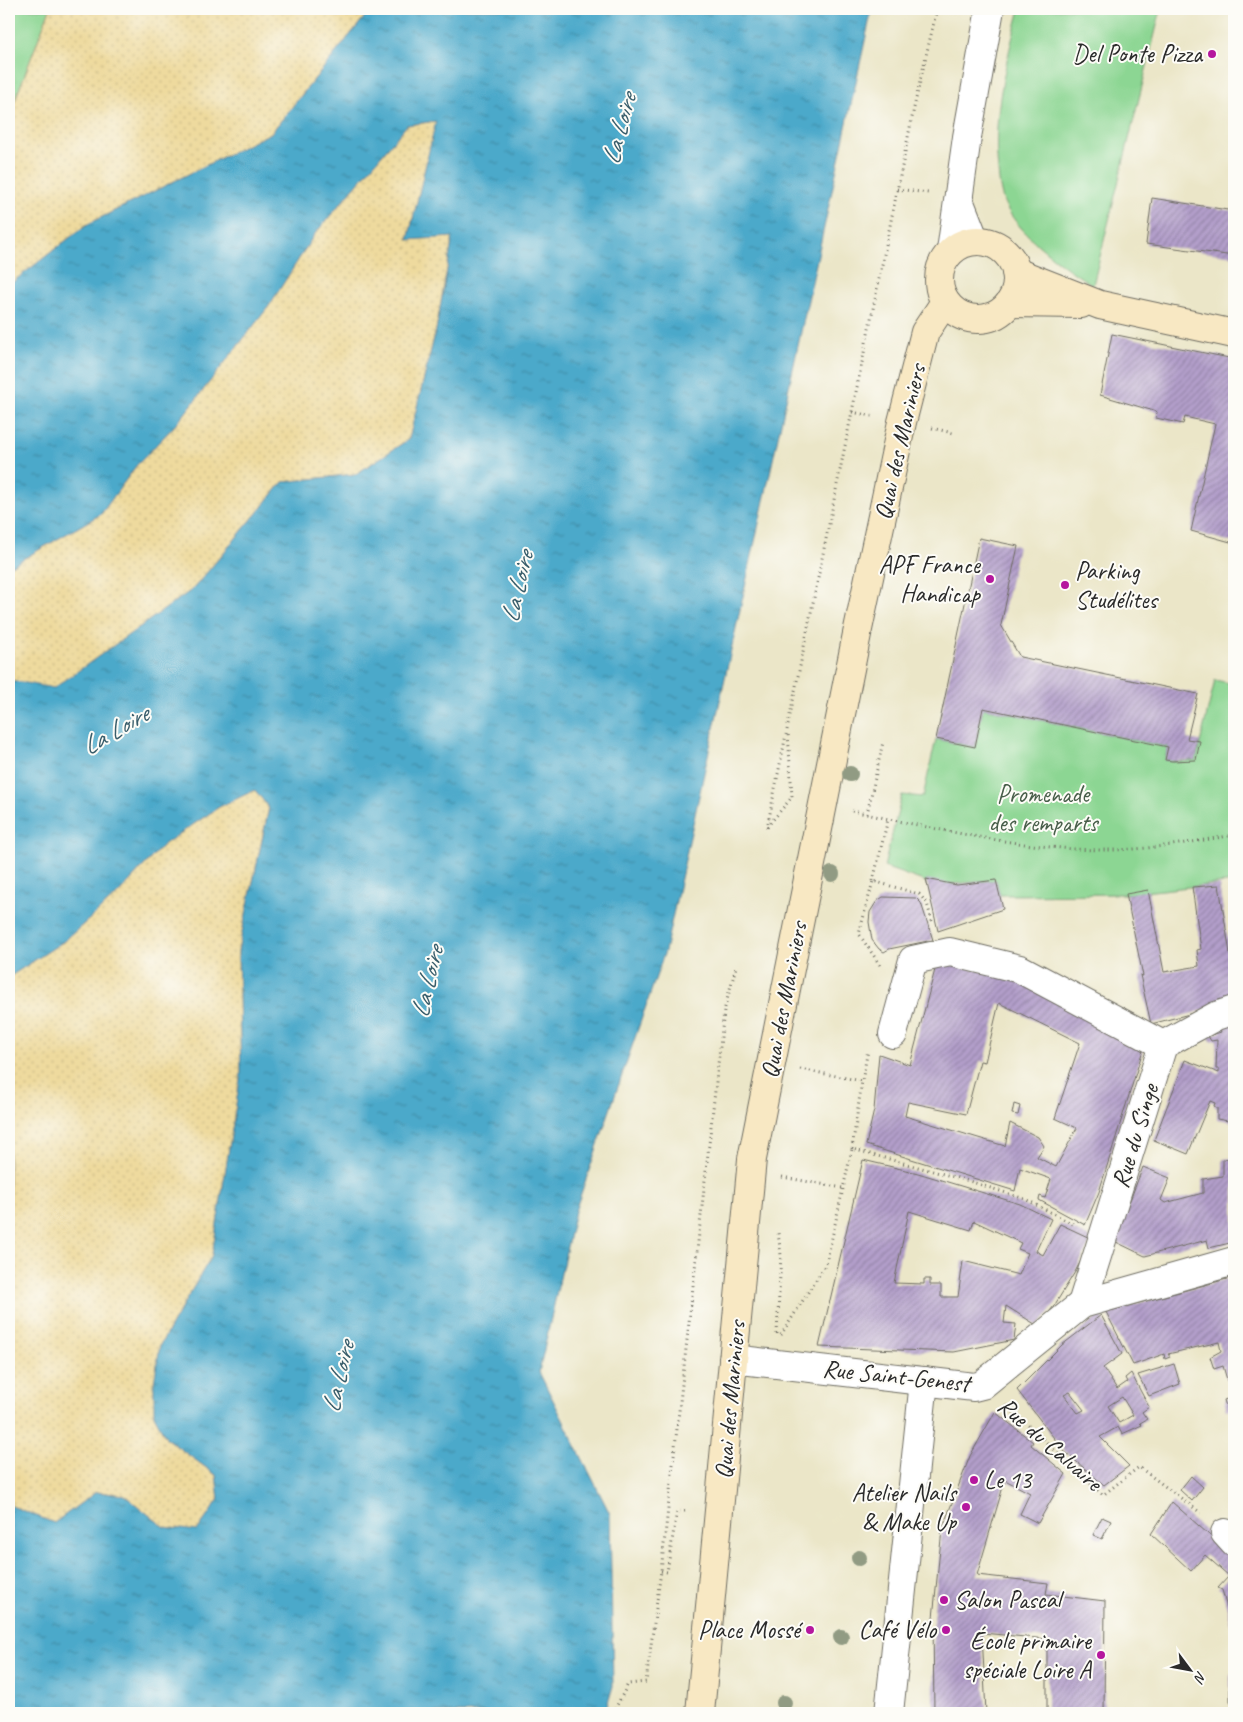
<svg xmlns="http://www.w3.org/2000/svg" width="1243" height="1722" font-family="Caveat,sans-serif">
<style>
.green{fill:#8cd693;stroke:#5c805f}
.sand{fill:url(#sand-dots);stroke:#8c8264}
.water{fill:url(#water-ripples);stroke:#3b6a7a}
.building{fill:url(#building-hatch);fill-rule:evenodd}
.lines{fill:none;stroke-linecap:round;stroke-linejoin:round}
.minor-casing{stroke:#6e6c62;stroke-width:30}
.tertiary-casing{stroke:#6e6c62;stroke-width:30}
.secondary-casing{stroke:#6e6c62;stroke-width:30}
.path{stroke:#6e6c62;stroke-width:3;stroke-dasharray:1 4;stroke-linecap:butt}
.minor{stroke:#fff;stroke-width:28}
.tertiary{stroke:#fff;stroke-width:28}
.secondary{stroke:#f8e8c3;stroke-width:28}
.tree{fill:#919b83}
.poi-dot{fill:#b5179e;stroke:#fdfcf7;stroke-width:2}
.labels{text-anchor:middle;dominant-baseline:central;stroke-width:4;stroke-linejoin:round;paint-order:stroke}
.poi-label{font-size:25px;fill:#2b2b2b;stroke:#fdfcf7;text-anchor:end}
.street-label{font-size:25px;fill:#2b2b2b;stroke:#fdfcf7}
.park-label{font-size:25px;fill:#485e4a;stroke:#fdfcf7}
.water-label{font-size:26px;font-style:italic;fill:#385d6b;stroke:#fdfcf7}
</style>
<defs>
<pattern id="sand-dots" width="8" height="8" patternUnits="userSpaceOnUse" patternTransform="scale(1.25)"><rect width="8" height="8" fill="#eeda9e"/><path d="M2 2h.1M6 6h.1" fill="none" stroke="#cb8" stroke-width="1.8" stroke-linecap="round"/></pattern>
<pattern id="water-ripples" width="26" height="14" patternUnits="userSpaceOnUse" patternTransform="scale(1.25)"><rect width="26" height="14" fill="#4ba9ca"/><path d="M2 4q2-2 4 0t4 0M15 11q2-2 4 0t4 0" fill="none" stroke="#3f8aa4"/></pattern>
<pattern id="building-hatch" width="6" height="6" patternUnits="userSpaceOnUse" patternTransform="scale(1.25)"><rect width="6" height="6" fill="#b39fcb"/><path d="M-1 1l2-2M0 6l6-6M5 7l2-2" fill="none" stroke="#9282a5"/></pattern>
</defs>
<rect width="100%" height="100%" fill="#fdfcf7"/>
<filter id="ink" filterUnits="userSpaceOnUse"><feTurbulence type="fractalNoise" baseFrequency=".02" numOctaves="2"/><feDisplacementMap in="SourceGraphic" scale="10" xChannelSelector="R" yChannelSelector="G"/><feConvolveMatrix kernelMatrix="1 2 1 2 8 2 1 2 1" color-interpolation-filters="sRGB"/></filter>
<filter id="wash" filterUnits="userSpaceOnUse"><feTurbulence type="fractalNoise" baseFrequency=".0096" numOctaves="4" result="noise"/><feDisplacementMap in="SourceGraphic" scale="20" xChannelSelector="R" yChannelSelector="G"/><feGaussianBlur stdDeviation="1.12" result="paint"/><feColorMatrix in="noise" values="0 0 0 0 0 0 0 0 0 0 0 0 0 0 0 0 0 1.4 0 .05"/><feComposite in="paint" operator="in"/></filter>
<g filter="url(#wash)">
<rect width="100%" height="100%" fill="#ebe6c8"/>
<g class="green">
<path d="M9,9H50L9,116Z"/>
<path d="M1020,9H1161L1093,285C1066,269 1023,237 1008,210C1001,199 999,183 998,170C992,114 1006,62 1020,9Z"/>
<path d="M1215,680L1234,684V882L1126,894L1000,895L996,880L952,884L926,882L884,867L902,795L923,797L936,739L975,747L983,708L1168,747L1165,760L1178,762L1196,760Z"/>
</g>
<g class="sand">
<path d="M50,9H371L271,133L86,225L9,285V116Z"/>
<path d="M437,121L408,239L453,236L436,330L409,439L356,474L283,482L193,589L54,689L9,680V567L101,514L136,466L179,421L269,306L314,235L407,125Z"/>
<path d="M255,790L269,807L238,951L241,1073L212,1256L160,1345L154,1415L167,1439L216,1475L219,1499L197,1532L164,1527L124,1495L96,1492L54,1523L9,1505V977L64,941L117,895L163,845L219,807Z"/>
</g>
<path class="water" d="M371,9H872L665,951L575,1211L539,1372L610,1514L613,1686L605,1713H9V1505L54,1523L96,1492L124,1495L164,1527L197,1531L219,1499L216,1475L167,1439L154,1415V1383L160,1345L212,1255L241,1073L238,951L269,808L255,790L219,807L163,845L117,895L64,941L9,977V680L54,688L193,589L283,482L356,474L409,439L436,330L453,237L408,240L436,121L407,125L314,235L269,306L179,421L136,466L101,514L9,567V285L86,225L271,133Z"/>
<g id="blocks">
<g class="building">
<path d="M1152,198L1234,211V256L1146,244Z"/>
<path d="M1112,334L1234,359V543L1191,531L1215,424L1185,417L1183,424L1156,418L1157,412L1100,395Z"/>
<path d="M979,538L1018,546L1001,625L1020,657L1198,694L1187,739L1200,741L1196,760L1172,761L1165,760L1168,747L983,708L975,747L936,739Z"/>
<path d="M926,879L957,885L996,880L1003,909L938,931Z"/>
<path d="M1219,885L1231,960H1234V999L1201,1011L1151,1024L1140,975L1143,976L1126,894L1148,890L1164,972L1199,966L1197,950L1201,949L1192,887Z"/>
<path d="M883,897L916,898L921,903L933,940L889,949L884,952L879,949L872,940L869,922L870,912L877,901Z"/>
<path d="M937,962L1010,976L1138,1040L1143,1050L1099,1192L1085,1225L1039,1200L1040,1196L1045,1198L1051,1179L1020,1168L1015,1191L866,1145L874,1110L879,1054L910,1065ZM999,1003L1080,1043L1055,1118L1077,1128L1056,1167L1037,1157L1044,1146L1038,1137L1010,1123L1005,1146L905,1116L908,1102L966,1114L980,1061L985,1062Z"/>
<path d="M1234,1021V1122L1217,1119V1108L1214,1106L1215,1103L1210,1101L1188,1154L1154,1140L1185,1060L1219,1073V1069H1216L1217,1040L1211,1041L1208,1036L1221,1032L1218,1023Z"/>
<path d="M1014,1104L1020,1106L1018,1115L1012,1114Z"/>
<path d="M1234,1158V1242L1209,1248L1207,1240L1145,1256L1114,1241L1143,1167L1170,1178L1161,1200L1165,1203L1203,1193V1179L1223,1176V1159Z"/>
<path d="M863,1160L918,1173L1020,1204L1051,1219L1036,1251L1043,1255L1060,1224L1092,1239L1075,1272L1054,1306L1038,1326L1006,1306L1004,1323L1016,1324L1014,1340L954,1352L819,1347ZM909,1211L971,1230L974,1221L1021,1243L1018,1249L1028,1253L1019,1275L963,1261L958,1297H941V1285H930V1279H924V1284L894,1283Z"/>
<path d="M1234,1277V1408L1227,1410L1224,1400L1232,1397L1223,1366L1214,1369L1210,1357L1221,1351L1219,1342L1168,1354L1170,1357L1165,1359L1164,1354L1133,1365L1106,1312Z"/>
<path d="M1101,1315L1122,1354L1103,1368L1117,1389L1127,1382L1125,1378L1131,1373L1149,1407L1142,1412L1147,1419L1140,1423L1142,1425L1122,1434L1118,1427L1100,1437L1129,1466L1104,1485L1064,1451L1017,1390L1062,1345ZM1070,1392L1084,1410L1078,1413L1064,1395ZM1122,1397L1133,1415L1119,1423L1108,1406Z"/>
<path d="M1174,1364L1180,1384L1149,1396L1138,1375Z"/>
<path d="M995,1412L1033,1442L1031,1445L1066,1474L1038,1523L1020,1514L1030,1493L1005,1480L977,1575L1048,1583L1046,1594L1105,1601L1104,1713H1047V1639L982,1633L986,1713H934L933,1618L942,1529L970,1456Z"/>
<path d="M1191,1476L1203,1487L1192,1501L1180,1490Z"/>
<path d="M1172,1502L1234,1557V1633L1222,1590L1218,1588L1229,1576L1205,1555L1191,1571L1151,1534Z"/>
<path d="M1102,1517L1111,1521L1102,1539L1093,1535Z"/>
<path d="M1234,1670V1707L1230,1701V1675Z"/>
</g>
</g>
</g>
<g filter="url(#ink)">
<use href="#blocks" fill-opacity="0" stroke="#6e6c62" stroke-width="1"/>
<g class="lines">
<g class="minor-casing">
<g id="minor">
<path d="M893,1034L913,960L950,952L1020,969L1163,1045"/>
<path d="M1082,1304L1163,1045L1216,1016L1234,1010"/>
<path d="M733,1359L974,1387L982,1385L1082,1304L1234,1261"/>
<path d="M1225,1533L1234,1543"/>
<path d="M889,1713L924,1381"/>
</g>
</g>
<g class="tertiary-casing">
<g id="tertiary">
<path d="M959,200L975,241"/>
<path d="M951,251L967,137L990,9"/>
</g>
</g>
<g class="secondary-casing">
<g id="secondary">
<circle cx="978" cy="280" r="39"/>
<path d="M1016,272L1100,305L1234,334"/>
<path d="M1010,303L1081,304"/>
<path d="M700,1713L752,1159L857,634L902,422L925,332L945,302"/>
</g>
</g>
<g class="path">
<path d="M897,189L928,193"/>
<path d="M852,412L872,416"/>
<path d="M932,428L953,433"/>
<path d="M852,811C931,828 1026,850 1106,850C1150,850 1192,842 1234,835"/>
<path d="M867,814L883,742"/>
<path d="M767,827L792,797L788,732"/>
<path d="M767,828L915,103L937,9"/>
<path d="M873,881L888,819"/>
<path d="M880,965L859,934L873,881L919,894L927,903L933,925"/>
<path d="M800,1069L862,1081L868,1050"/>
<path d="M852,1149L862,1081"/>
<path d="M782,1177L843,1188"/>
<path d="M777,1334L781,1255L778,1233"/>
<path d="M781,1335L826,1264L852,1149L969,1181L1025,1199L1075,1225"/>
<path d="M1006,1405L1103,1495L1139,1467L1201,1513"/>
<path d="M661,1571L667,1572L677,1511H687"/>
<path d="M615,1709L628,1684L646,1682L661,1571L724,1011L736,967"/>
</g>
<use href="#minor" class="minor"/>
<use href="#tertiary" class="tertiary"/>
<use href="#secondary" class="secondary"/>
</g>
<g class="tree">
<circle cx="850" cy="774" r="8"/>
<circle cx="832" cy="874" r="8"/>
<circle cx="859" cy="1558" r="8"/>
<circle cx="841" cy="1637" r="8"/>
<circle cx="784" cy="1703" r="8"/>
</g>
</g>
<g class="poi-dot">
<circle cx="1212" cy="54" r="5"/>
<circle cx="990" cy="579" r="5"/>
<circle cx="1065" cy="585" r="5"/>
<circle cx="974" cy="1480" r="5"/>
<circle cx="966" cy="1507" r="5"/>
<circle cx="944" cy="1600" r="5"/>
<circle cx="810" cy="1630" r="5"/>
<circle cx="946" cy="1630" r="5"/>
<circle cx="1101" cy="1655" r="5"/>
</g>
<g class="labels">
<g class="poi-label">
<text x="1202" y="54">Del Ponte Pizza</text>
<text x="980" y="565">APF France<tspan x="980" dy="29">Handicap</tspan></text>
<text x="1075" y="571" text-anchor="start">Parking<tspan x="1075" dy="29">Studélites</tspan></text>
<text x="984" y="1480" text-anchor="start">Le 13</text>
<text x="956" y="1493">Atelier Nails<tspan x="956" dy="29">&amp; Make Up</tspan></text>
<text x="954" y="1600" text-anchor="start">Salon Pascal</text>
<text x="800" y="1630">Place Mossé</text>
<text x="936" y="1630">Café Vélo</text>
<text x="1091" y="1641">École primaire<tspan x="1091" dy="29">spéciale Loire A</tspan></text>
</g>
<g class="street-label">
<text transform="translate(900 442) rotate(-77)">Quai des Mariniers</text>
<text transform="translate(784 1000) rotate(-79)">Quai des Mariniers</text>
<text transform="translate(1135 1136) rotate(-73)">Rue du Singe</text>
<text transform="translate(896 1376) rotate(6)">Rue Saint-Genest</text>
<text transform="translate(730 1400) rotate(-85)">Quai des Mariniers</text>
<text transform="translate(1050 1444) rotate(41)">Rue du Calvaire</text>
</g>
<g class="park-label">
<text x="1043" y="794">Promenade<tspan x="1043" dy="29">des remparts</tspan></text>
</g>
<g class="water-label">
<text transform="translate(619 129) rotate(-75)">La Loire</text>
<text transform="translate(517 587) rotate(-77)">La Loire</text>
<text transform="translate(115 730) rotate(-30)">La Loire</text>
<text transform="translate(427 982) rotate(-77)">La Loire</text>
<text transform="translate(338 1377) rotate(-77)">La Loire</text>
</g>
</g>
<rect width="1243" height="1722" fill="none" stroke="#fdfcf7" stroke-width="30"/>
<g transform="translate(1190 1670) rotate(122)" stroke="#fdfcf7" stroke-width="4" paint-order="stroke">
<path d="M0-4L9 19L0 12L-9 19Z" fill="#2b2b2b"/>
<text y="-8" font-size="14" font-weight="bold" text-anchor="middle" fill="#2b2b2b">N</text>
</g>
</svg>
